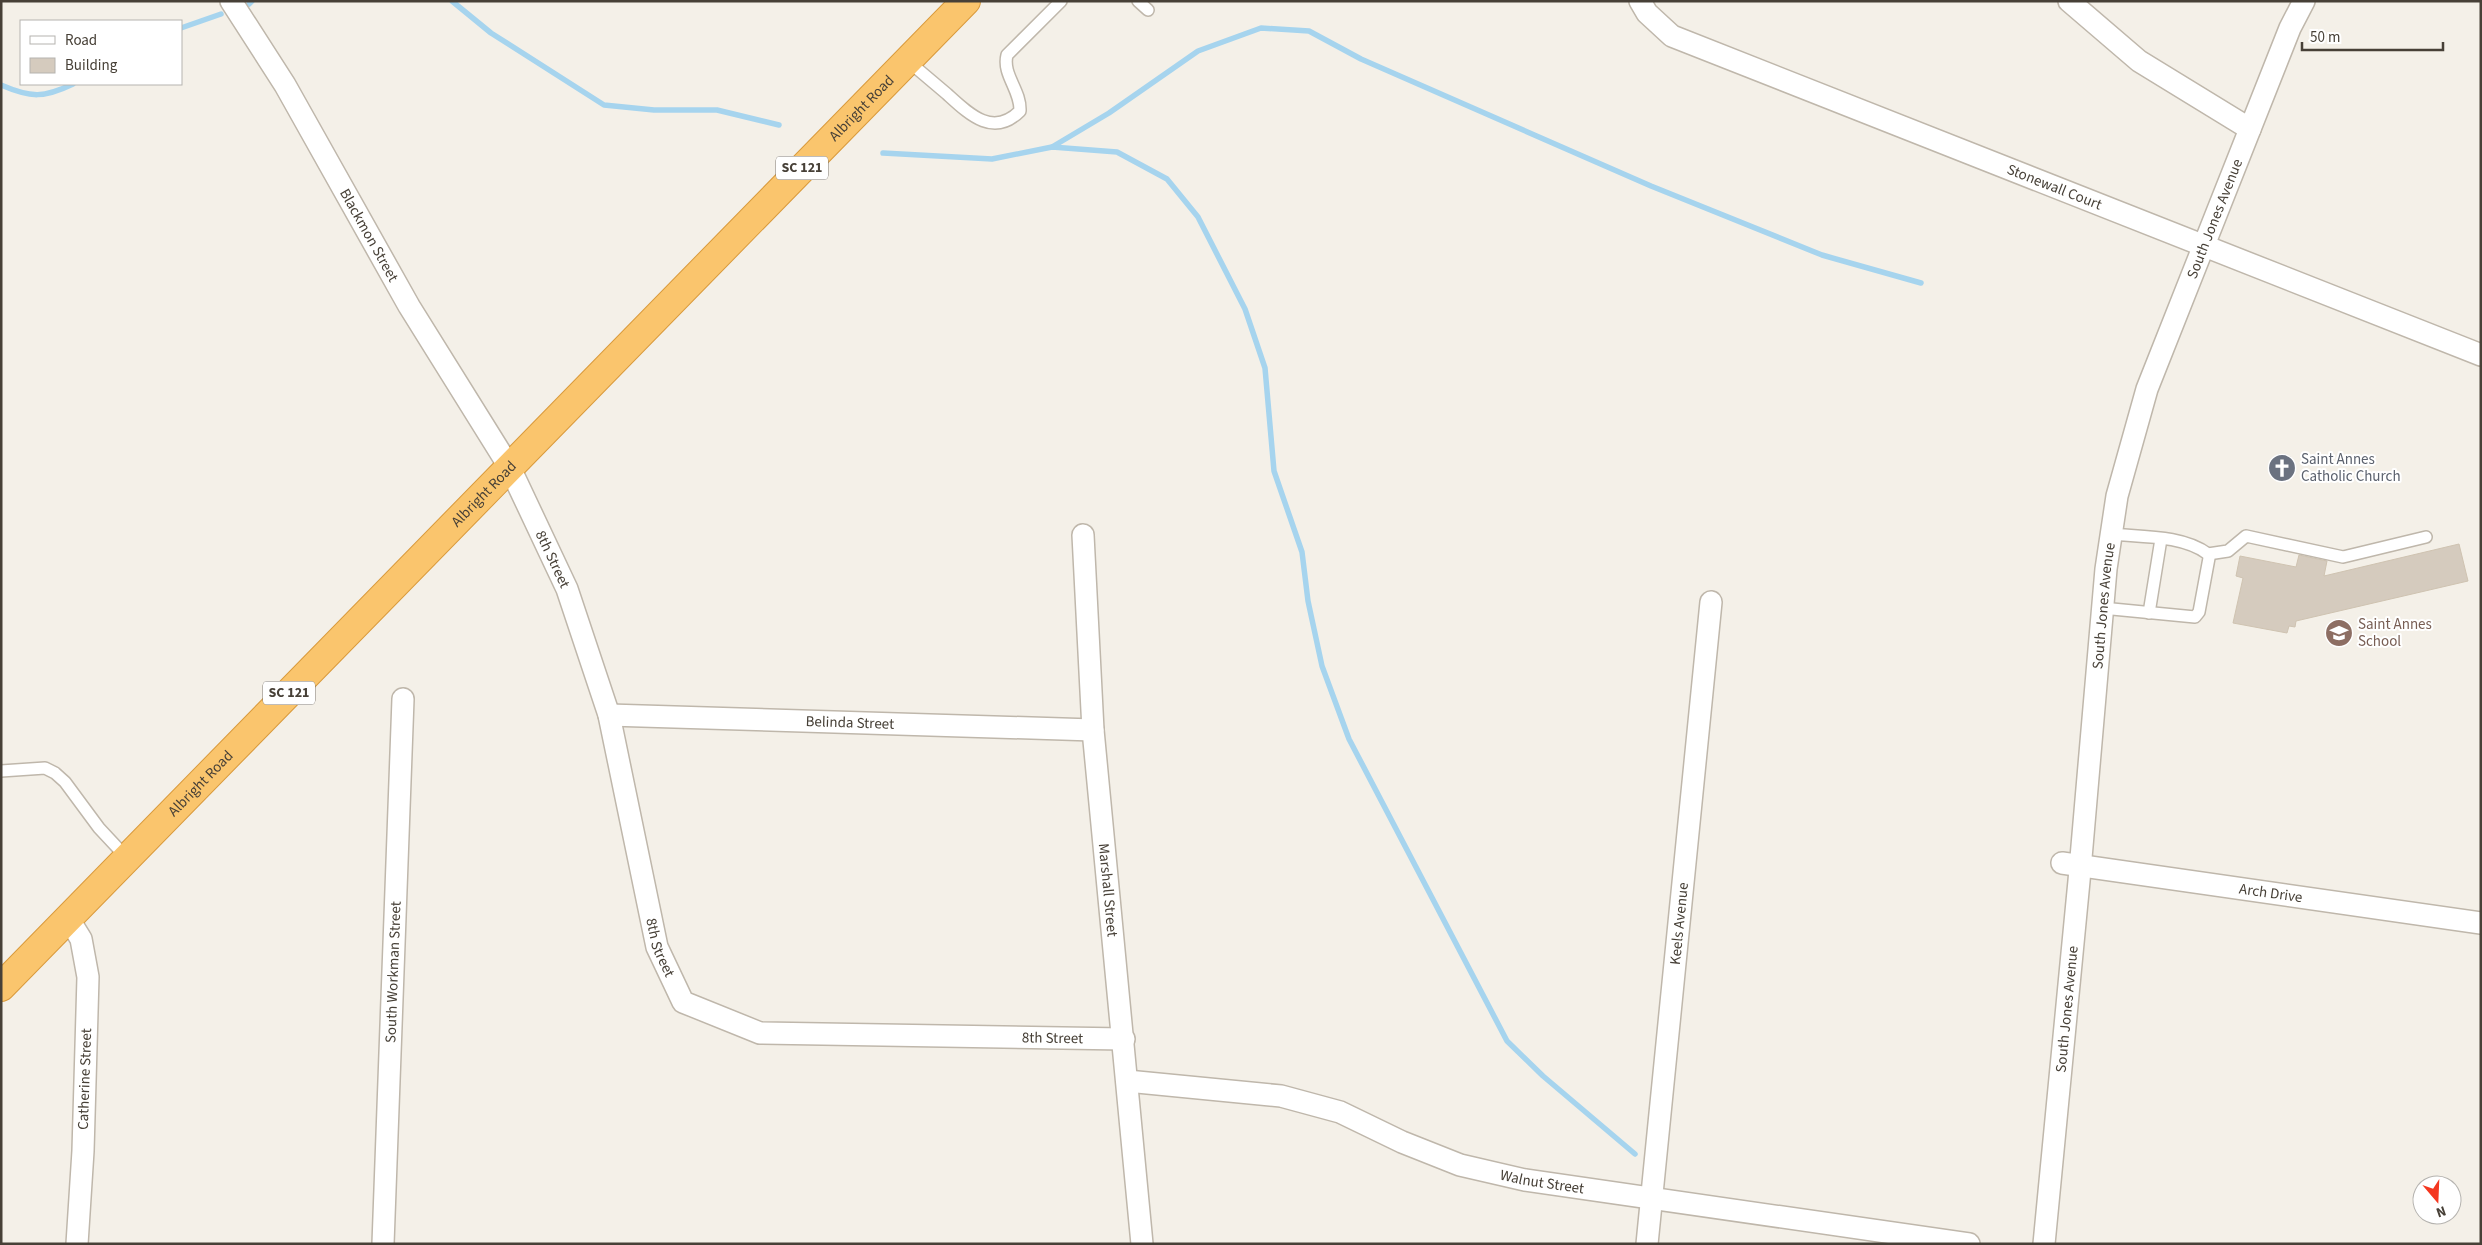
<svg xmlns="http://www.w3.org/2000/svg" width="2482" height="1245" font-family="'Source Sans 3',sans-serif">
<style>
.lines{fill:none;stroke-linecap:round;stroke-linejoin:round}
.stream{stroke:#a6d4ee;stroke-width:5.5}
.building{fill:#d5cbbe;stroke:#cfc3b1}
.lane-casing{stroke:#bfb7ab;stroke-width:14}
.street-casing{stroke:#bfb7ab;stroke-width:24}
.highway-casing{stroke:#d99a3c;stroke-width:30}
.lane{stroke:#fff;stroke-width:11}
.street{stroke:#fff;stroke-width:21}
.highway{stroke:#fac56d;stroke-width:28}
.labels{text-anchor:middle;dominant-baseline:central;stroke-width:4;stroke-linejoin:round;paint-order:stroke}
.shield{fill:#fff;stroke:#7e7973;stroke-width:1}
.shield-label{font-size:14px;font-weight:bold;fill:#474037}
.street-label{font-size:15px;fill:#474037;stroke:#fff}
.worship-label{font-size:15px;fill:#5b616d;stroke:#fff;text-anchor:start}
.education-label{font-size:15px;fill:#785e54;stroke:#fff;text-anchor:start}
</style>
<rect width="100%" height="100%" fill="#f4f0e8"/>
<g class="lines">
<g class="stream">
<path d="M452,1L491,33L604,105L654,110H717L779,125"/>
<path d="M249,4L252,1"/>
<path d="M181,28L221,14"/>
<path d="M1,85C31,98 44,98 73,84"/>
<path d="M1052,147L1109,113L1198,51L1261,28L1309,31L1361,59L1651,186L1822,255L1921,283"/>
<path d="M883,153L992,159L1052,147L1117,152L1167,179L1198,217L1245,309L1265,368L1274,471L1302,552L1308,601L1322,666L1349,739L1507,1041L1543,1076L1635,1154"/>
</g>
</g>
<path class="building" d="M2459,544L2468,581L2296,621L2295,627L2289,626L2287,633L2233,623L2243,578L2236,576L2240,556L2296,567L2299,555L2327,561L2324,576Z"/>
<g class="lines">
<g class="lane-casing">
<g id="lane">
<path d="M1138,1L1148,10"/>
<path d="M908,61C921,72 934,83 947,94C969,114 993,138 1020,111C1021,90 1002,75 1007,55L1061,1"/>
<path d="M2208,554L2228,551L2246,536L2343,557L2426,537"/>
<path d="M2102,608L2195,617L2199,612L2209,558L2208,554C2183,535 2141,537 2111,534"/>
<path d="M2149,613L2161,539"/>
<path d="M1,771L45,768L55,773L65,782L99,828L127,858"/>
</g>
</g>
<g class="street-casing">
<g id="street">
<path id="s1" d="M231,1L285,85L409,306L510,468L567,589L609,715L657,947L683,1002L760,1033L1124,1039"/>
<path id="s2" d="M1640,1L1647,13L1672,36L2481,355"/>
<path d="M2069,1L2139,61L2250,129"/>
<path id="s3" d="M1083,535L1093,730L1142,1244"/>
<path id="s4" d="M609,715L1093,730"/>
<path id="s5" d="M2062,863L2481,923"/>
<path d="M68,918L81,939L88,977L83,1151L77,1244"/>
<path id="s6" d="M1127,1081L1281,1096L1340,1112L1402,1142L1460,1165L1525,1180L1969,1244"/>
<path id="s7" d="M383,1244L403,699"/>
<path id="s8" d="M1647,1244L1711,602"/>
<path id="s9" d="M2044,1244L2079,881L2106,569L2117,496L2147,389L2290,28L2304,1"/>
</g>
</g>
<g class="highway-casing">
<g id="highway">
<path id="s10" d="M1,987L966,1"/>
</g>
</g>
<use href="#lane" class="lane"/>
<use href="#street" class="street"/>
<use href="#highway" class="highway"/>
</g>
<defs>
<g id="church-disc" transform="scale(1.4375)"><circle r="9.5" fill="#6b7280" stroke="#fff"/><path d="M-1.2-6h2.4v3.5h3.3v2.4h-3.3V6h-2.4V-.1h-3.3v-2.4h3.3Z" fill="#fff"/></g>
<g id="school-disc" transform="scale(1.4375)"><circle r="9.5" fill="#8d6e63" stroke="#fff"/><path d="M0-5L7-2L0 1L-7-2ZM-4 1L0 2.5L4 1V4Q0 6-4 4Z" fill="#fff"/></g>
</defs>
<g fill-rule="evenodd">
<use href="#church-disc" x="2282" y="468"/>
<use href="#school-disc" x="2339" y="633"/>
</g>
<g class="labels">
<g class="shield">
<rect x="776" y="156.5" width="52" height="23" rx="4"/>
<rect x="263" y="681.5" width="52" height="23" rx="4"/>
</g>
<g class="shield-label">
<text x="802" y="168">SC 121</text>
<text x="289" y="693">SC 121</text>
</g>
<g class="street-label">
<text stroke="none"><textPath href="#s10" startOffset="1230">Albright Road</textPath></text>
<text stroke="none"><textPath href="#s2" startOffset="459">Stonewall Court</textPath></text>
<text stroke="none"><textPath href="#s9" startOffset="1046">South Jones Avenue</textPath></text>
<text stroke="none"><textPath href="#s1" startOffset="272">Blackmon Street</textPath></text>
<text stroke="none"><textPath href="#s10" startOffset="690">Albright Road</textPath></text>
<text stroke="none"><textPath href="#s1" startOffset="645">8th Street</textPath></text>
<text stroke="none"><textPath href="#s9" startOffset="641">South Jones Avenue</textPath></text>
<text stroke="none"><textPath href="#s4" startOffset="241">Belinda Street</textPath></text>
<text stroke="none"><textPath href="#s10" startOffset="285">Albright Road</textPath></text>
<text stroke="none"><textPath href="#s3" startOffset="356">Marshall Street</textPath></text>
<text stroke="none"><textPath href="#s5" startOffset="211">Arch Drive</textPath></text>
<text stroke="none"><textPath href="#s8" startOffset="322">Keels Avenue</textPath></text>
<text stroke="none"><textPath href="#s1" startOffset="1049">8th Street</textPath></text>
<text stroke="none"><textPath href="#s7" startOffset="272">South Workman Street</textPath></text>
<text stroke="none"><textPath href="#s9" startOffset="236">South Jones Avenue</textPath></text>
<text stroke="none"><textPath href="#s1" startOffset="1484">8th Street</textPath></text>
<text transform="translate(85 1079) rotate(-88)">Catherine Street</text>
<text stroke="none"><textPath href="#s6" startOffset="431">Walnut Street</textPath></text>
</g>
<g class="worship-label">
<text x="2301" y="459">Saint Annes<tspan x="2301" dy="17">Catholic Church</tspan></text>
</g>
<g class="education-label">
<text x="2358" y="624">Saint Annes<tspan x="2358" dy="17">School</tspan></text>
</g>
</g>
<rect width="2482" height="1245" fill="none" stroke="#474037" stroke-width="5"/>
<rect x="20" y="20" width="162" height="65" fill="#ffffff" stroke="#b5b3af"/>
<rect x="30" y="36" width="25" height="8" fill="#ffffff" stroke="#b5b3af"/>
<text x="65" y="45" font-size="15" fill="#474037">Road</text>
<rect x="30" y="58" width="25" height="15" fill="#d5cbbe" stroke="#b5b3af"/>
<text x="65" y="70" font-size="15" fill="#474037">Building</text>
<g transform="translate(2437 1200) rotate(161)"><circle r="24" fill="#ffffff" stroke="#b5b3af"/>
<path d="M0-4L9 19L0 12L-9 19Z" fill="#f4371f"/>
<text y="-8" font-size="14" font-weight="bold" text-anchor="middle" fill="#474037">N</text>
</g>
<path d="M2302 42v8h141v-8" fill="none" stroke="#474037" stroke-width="2.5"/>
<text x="2310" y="42" font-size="15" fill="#474037" stroke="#ffffff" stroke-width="4" paint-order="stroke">50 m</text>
</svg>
